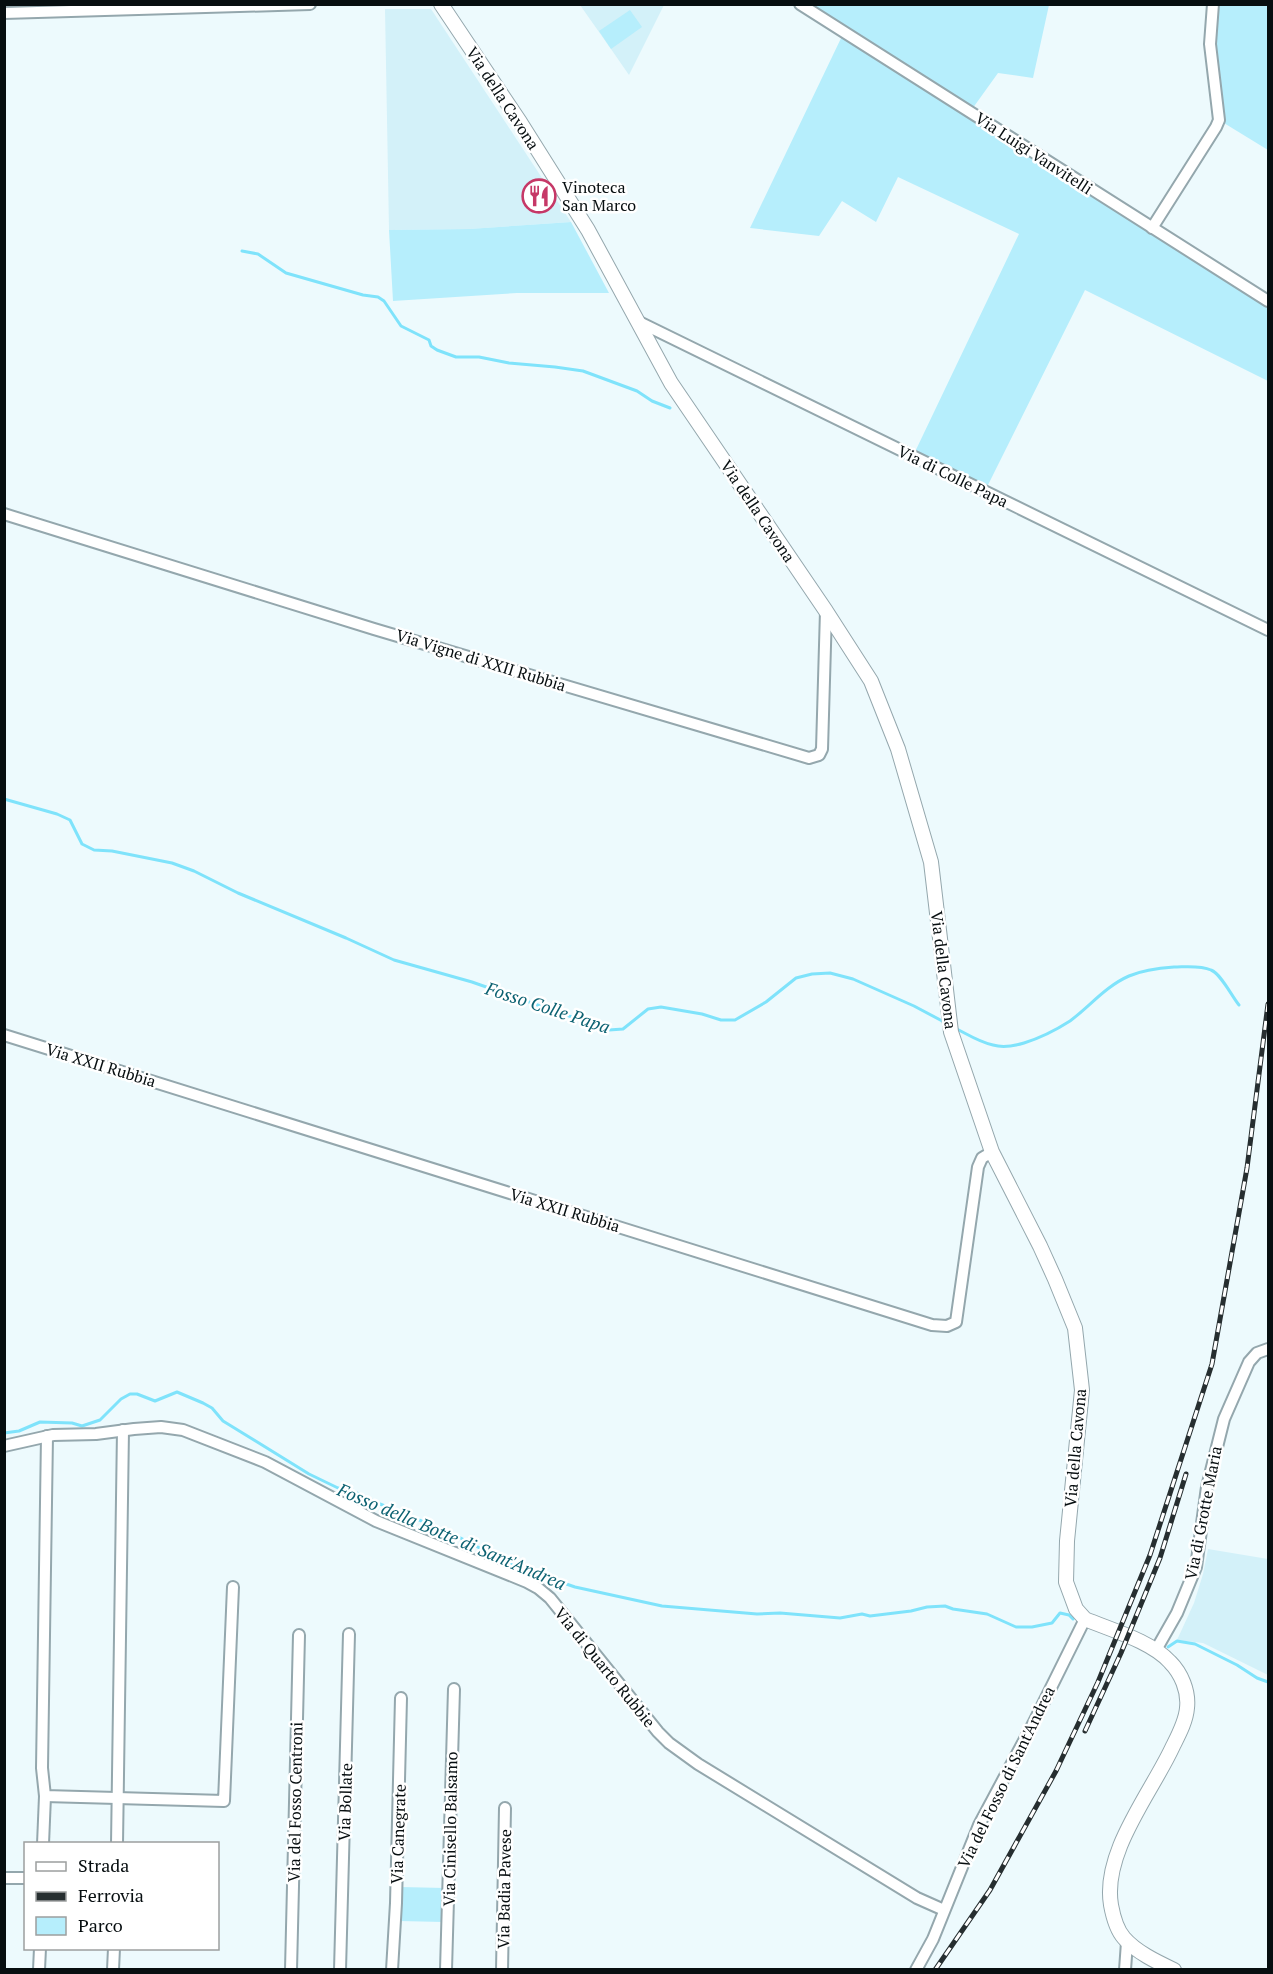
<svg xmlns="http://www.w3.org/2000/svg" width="1273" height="1974" font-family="'PT Serif',serif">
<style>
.built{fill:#d3f1f9}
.green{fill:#b6eefc}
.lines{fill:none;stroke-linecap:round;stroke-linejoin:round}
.stream{stroke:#7fe3fb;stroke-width:3}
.street-casing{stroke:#94a7ad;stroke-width:14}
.secondary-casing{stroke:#94a7ad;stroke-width:16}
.street{stroke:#fff;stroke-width:10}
.secondary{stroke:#fff;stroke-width:14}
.rail-casing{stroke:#262e30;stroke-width:5}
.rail{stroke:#fff;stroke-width:3;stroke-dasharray:9;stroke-linecap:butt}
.labels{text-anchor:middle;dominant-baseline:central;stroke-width:5;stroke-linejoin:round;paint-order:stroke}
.street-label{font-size:16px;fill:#070e10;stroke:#fff}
.poi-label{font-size:16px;fill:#070e10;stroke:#fff;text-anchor:start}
.water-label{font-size:18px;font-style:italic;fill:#0d6272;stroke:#fff}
</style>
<rect width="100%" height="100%" fill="#edfafd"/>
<g class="built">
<path d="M580,5H664L629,75L611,49Z"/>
<path d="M385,9H431L571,222L469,229L389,230Z"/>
<path d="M1208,1549L1268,1559V1675L1203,1643L1177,1640L1194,1603L1203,1574Z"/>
</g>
<g class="green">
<path d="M800,5H1049L1033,78L998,73L970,112L1268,301V381L1085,290L985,491L913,456L1019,234L898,177L876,222L842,201L819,236L750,228L844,32Z"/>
<path d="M1213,5H1268V150L1219,120Z"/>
<path d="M630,10L642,27L611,49L599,31Z"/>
<path d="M571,222L609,293H517L393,301L389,230L469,229Z"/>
<path d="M400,1887L445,1888L444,1922L399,1921Z"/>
</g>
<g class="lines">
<g class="stream">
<path d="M242,251L258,254L286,273L363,295L378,297L384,301L401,326L429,340L431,346L437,350L456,357H479L509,363L555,367L583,371L637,391L652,401L670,408"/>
<path d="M4,799L57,814L70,820L82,844L94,850L112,851L172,863L194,871L238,893L346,938L394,960L472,982L609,1030L623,1029L648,1009L661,1007L702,1014L721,1020H735L766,1002L796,978L812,974L830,973L853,979L914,1006L946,1023"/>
<path d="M955,1028C967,1034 979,1042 993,1045C1003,1048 1014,1046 1024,1043C1040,1038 1056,1030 1070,1021C1090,1006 1106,986 1129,976C1143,970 1159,968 1174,967C1185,967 1200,965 1211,970C1221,974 1231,995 1239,1005"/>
<path d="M4,1433L19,1431L40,1422L72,1423L82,1426L100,1420L121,1399L130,1394H137L155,1401L177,1392L203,1403L212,1408L223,1421L309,1474L338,1488L355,1492L380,1504L451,1533L514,1566L575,1587L662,1606L757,1614L780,1613L840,1618L862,1614L870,1616L911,1611L927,1607L945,1606L953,1609L987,1614L1016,1627H1032L1052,1623L1060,1613L1069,1615L1073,1619"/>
<path d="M1168,1647L1177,1641L1195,1644L1237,1665L1257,1678L1268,1682"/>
</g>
<g class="street-casing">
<g id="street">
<path d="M800,4L1268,301"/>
<path d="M4,13L310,4"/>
<path d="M1152,228L1216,127L1219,120L1210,44L1213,4"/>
<path d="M637,321L1268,630"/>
<path d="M4,514L374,629L809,758L819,755L822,749L826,611"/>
<path d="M4,1035L932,1325L947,1326L956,1322L978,1167L982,1158L992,1152"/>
<path d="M47,1436L42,1768L45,1796L224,1801L233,1587"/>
<path d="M4,1446L53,1435L96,1434L134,1429L161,1427L183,1430L265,1462L376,1521L527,1582L538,1588L550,1598L658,1732L669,1743L698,1764L917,1898L944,1910"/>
<path d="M1156,1650L1177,1613L1196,1567L1207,1487L1224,1419L1249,1362L1257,1353L1268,1349"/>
<path d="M43,1844L45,1796"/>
<path d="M117,1844L123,1430"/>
<path d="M4,1878H26"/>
<path d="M39,1970L40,1948"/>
<path d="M113,1970L114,1948"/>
<path d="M291,1970L299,1635"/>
<path d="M340,1970L349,1634"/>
<path d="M392,1970L396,1903L401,1698"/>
<path d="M446,1970L454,1689"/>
<path d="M502,1970L505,1808"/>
<path d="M916,1970L933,1939L979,1825L1033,1724L1085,1619"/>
<path d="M1125,1970L1127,1942"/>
</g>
</g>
<g class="secondary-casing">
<path id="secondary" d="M441,4L520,122L588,230L671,383L826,611L871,681L898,749L931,862L951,1032L992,1152L1040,1246L1055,1279L1075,1328L1082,1390L1067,1541L1066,1582L1076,1609L1085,1619C1111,1630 1151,1641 1170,1662C1181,1673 1189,1691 1187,1708C1186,1721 1179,1734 1173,1746C1152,1792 1102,1852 1111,1905C1113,1916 1116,1929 1124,1938C1136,1952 1157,1962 1174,1970"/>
</g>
<use href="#street" class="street"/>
<use href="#secondary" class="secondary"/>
<g class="rail-casing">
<g id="rail">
<path d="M1085,1731L1121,1653L1160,1558L1186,1474"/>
<path d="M935,1970L990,1890L1056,1771L1098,1682L1150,1555L1212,1364L1247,1168L1268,1004"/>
</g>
</g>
<use href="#rail" class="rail"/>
</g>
<defs>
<g id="restaurant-ring" transform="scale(1.725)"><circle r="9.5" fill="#fff" stroke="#c63867" stroke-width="1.5"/><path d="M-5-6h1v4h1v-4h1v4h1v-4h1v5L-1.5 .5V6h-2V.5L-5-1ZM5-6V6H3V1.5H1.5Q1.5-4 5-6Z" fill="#c63867"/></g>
</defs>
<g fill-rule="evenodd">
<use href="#restaurant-ring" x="539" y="196"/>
</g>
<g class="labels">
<g class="street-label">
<text transform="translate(503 98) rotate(57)">Via della Cavona</text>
<text transform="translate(1034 153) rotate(33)">Via Luigi Vanvitelli</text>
<text transform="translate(953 476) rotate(26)">Via di Colle Papa</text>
<text transform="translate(758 511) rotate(56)">Via della Cavona</text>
<text transform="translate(481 660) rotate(17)">Via Vigne di XXII Rubbia</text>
<text transform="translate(944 970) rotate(83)">Via della Cavona</text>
<text transform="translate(101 1065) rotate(17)">Via XXII Rubbia</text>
<text transform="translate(565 1210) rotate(17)">Via XXII Rubbia</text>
<text transform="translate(1075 1448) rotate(-85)">Via della Cavona</text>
<text transform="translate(1203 1513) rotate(-79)">Via di Grotte Maria</text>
<text transform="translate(605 1667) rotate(51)">Via di Quarto Rubbie</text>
<text transform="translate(1006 1777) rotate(-64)">Via del Fosso di Sant'Andrea</text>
<text transform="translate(295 1802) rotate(-89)">Via del Fosso Centroni</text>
<text transform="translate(345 1802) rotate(-88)">Via Bollate</text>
<text transform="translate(450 1829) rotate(-89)">Via Cinisello Balsamo</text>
<text transform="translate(398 1834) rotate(-88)">Via Canegrate</text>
<text transform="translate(504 1889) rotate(-89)">Via Badia Pavese</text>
</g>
<g class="poi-label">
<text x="562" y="187">Vinoteca<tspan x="562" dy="18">San Marco</tspan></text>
</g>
<g class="water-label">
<text transform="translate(548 1007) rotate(18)">Fosso Colle Papa</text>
<text transform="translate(452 1536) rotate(23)">Fosso della Botte di Sant'Andrea</text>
</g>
</g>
<rect width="1273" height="1974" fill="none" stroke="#070e10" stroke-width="12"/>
<rect x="24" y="1842" width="195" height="108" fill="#ffffff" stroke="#9c9f9f" stroke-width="1.5"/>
<rect x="36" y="1862" width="30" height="9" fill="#ffffff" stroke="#9c9f9f" stroke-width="1.5"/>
<text x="78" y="1872" font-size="18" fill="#070e10">Strada</text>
<rect x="36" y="1892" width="30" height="9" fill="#262e30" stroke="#9c9f9f" stroke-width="1.5"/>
<text x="78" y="1902" font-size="18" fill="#070e10">Ferrovia</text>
<rect x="36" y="1917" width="30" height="18" fill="#b6eefc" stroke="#9c9f9f" stroke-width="1.5"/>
<text x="78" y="1932" font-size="18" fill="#070e10">Parco</text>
</svg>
